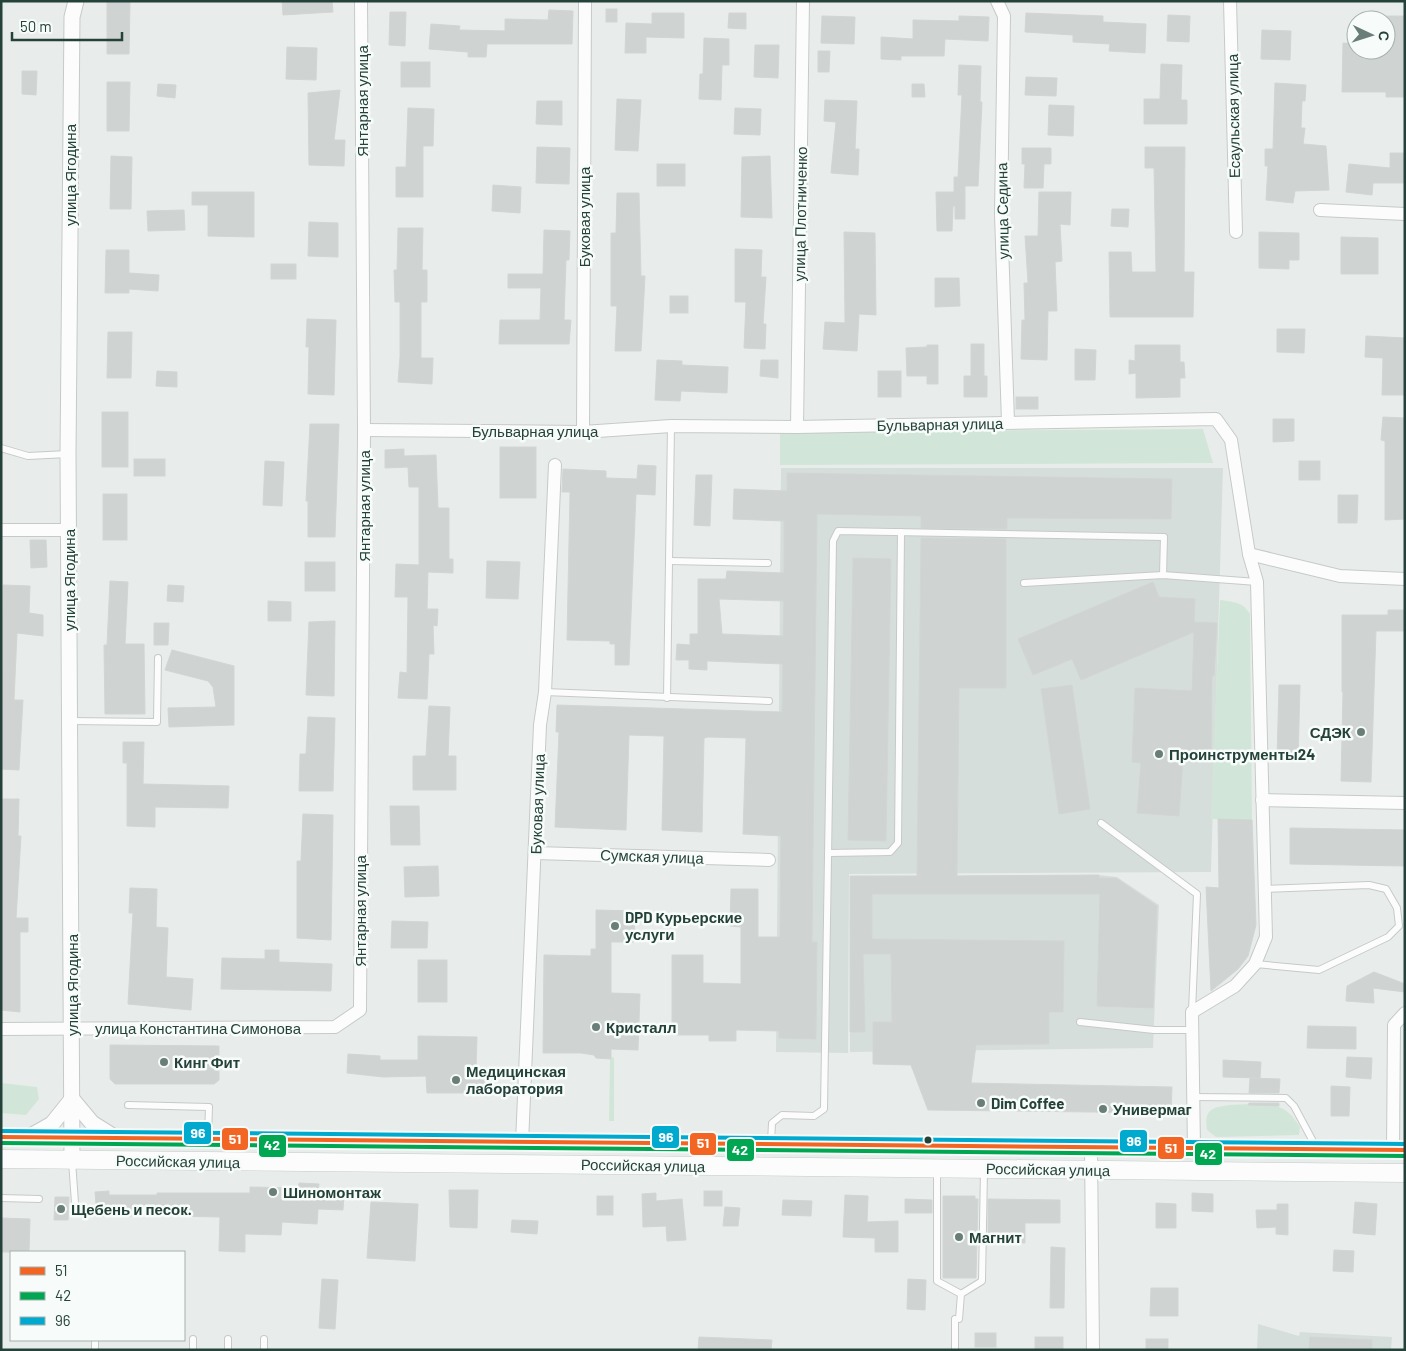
<svg xmlns="http://www.w3.org/2000/svg" width="1406" height="1351" font-family="Barlow,sans-serif">
<style>
.built{fill:#d6dedb}
.green{fill:#d1e6d8}
.building{fill:#cfd4d2;stroke:#d1d6d4;fill-rule:evenodd}
.lines{fill:none;stroke-linecap:round;stroke-linejoin:round}
.service-casing{stroke:#c5cac8;stroke-width:8}
.minor-casing{stroke:#c5cac8;stroke-width:14}
.tertiary-casing{stroke:#c5cac8;stroke-width:17}
.secondary-casing{stroke:#c3cbc8;stroke-width:19}
.service{stroke:#fcfcfc;stroke-width:6}
.minor{stroke:#fcfcfc;stroke-width:12}
.tertiary{stroke:#fcfcfc;stroke-width:15}
.secondary{stroke:#fcfcfc;stroke-width:18}
.bus-1-casing{stroke:#f7fbf9;stroke-width:8}
.bus-2-casing{stroke:#f7fbf9;stroke-width:8}
.bus-3-casing{stroke:#f7fbf9;stroke-width:8}
.bus-1{stroke:#f26522;stroke-width:4}
.bus-2{stroke:#00a651;stroke-width:4}
.bus-3{stroke:#00a9ce;stroke-width:4}
.poi-dot{fill:#697e78;stroke:#f7fbf9;stroke-width:2}
.bus-dot{fill:#24423a;stroke:#f7fbf9;stroke-width:2}
.labels{text-anchor:middle;dominant-baseline:central;stroke-width:5;stroke-linejoin:round;paint-order:stroke}
.street-label{font-size:15px;fill:#24423a;stroke:#f7fbf9}
.poi-label{font-size:15px;font-weight:bold;fill:#24423a;stroke:#f7fbf9;text-anchor:start}
.line-badge{stroke:#f7fbf9;stroke-width:2}
.badge-label{font-size:14px;text-anchor:middle;font-weight:bold;fill:#fff}
</style>
<rect width="100%" height="100%" fill="#e8edeb"/>
<g class="built">
<path d="M781,468H1223L1211,872L849,874L848,1053L776,1052Z"/>
<path d="M1099,875L1117,877L1159,905L1153,1048L850,1052V876Z"/>
<path d="M1258,1324L1299,1336L1300,1332L1392,1337L1391,1350H1257Z"/>
</g>
<g class="green">
<path d="M1203,429L1213,463L780,465V432Z"/>
<path d="M1220,600C1234,602 1243,602 1250,614L1252,820L1211,819Z"/>
<path d="M614,1057V1121H609L610,1058Z"/>
<path d="M1,1083L37,1087L39,1099L26,1115L1,1113Z"/>
<path d="M1272,1104C1286,1109 1292,1114 1300,1127L1299,1135L1216,1137L1207,1130C1206,1123 1205,1116 1210,1111C1219,1102 1258,1105 1272,1104Z"/>
</g>
<g class="building">
<path d="M107,1H130L129,54H107Z"/>
<path d="M282,1H332L333,12L283,15Z"/>
<rect x="606" y="9" width="11" height="13"/>
<path d="M549,10L573,11L572,44H487L486,57H468V52L429,49L431,24L460,26L459,30L505,31V19L548,20Z"/>
<path d="M390,12H406L405,46L389,45Z"/>
<path d="M652,13H684V38L646,37V53H625L626,23L652,24Z"/>
<path d="M729,13H746V29L728,28Z"/>
<path d="M1026,13L1103,16V22L1146,24L1145,53L1109,51L1110,44L1073,42V35L1025,32Z"/>
<path d="M1168,15L1190,16L1189,42L1167,41Z"/>
<path d="M822,16L855,17L854,44L821,43Z"/>
<path d="M959,16L989,17L988,41L945,39L944,56H901V60L881,59V37L913,39V20L959,21Z"/>
<path d="M1386,16H1405V97H1386V92H1342L1343,43L1356,44V50H1386Z"/>
<path d="M1262,30L1291,31L1290,60L1261,59Z"/>
<path d="M704,38L729,39V65H722L721,100L699,99L700,74H703Z"/>
<path d="M755,45H779L778,78L754,77Z"/>
<path d="M287,47L317,48L316,80L286,79Z"/>
<path d="M818,51H830L829,72H818Z"/>
<rect x="401" y="62" width="29" height="25"/>
<path d="M1161,64L1182,65L1181,100H1187V124H1144V99H1160Z"/>
<path d="M959,65L981,66L980,102H982L978,186H965V219H955V206H953L952,231H937L936,192H954V177H958L962,95H958Z"/>
<path d="M22,71H37L36,95L22,94Z"/>
<path d="M1026,77L1057,78L1056,96L1025,95Z"/>
<path d="M107,82H130L129,131H107Z"/>
<path d="M1275,83L1306,85L1305,101H1302L1301,128H1305L1303,144L1326,146L1329,190L1295,191L1293,203L1266,200L1268,166H1265V149H1273Z"/>
<path d="M158,84L176,85L175,98L157,96Z"/>
<path d="M912,84H924L925,97H912Z"/>
<path d="M340,90L334,140H345L344,166L309,165L308,93Z"/>
<path d="M617,99L641,100L638,151L615,150Z"/>
<path d="M825,100L857,101L855,149H859L858,175L831,173L836,122L824,121Z"/>
<path d="M537,101H562V125L536,124Z"/>
<path d="M1049,105L1074,106L1073,136L1048,135Z"/>
<path d="M408,108L434,109L433,146H423V197H396V167H406Z"/>
<path d="M735,108L761,109L760,135L734,134Z"/>
<path d="M537,147L570,148L569,184L536,183Z"/>
<path d="M1145,147H1185L1184,272H1194L1193,317H1110L1109,252H1131L1132,272H1156L1154,168H1145Z"/>
<path d="M1022,148H1051V164H1044L1043,188H1024L1025,164H1022Z"/>
<path d="M1390,153H1405V183H1373L1372,195L1346,192L1349,164L1390,168Z"/>
<path d="M111,156L132,157L131,209H110Z"/>
<path d="M770,156L772,218L741,217L742,157Z"/>
<rect x="657" y="164" width="28" height="22"/>
<path d="M493,185L521,187L520,213L492,211Z"/>
<path d="M192,192H254V237L208,236V205H192Z"/>
<path d="M1039,192H1071L1070,225L1060,224L1062,261L1055,262L1057,311H1048L1047,360L1021,359L1022,320H1025L1024,283H1028L1025,236H1038Z"/>
<path d="M617,193H639L641,276H645L641,351H615L617,306H611V233H616Z"/>
<path d="M1112,209H1129L1128,227L1111,226Z"/>
<path d="M184,210L185,230L148,231L147,211Z"/>
<path d="M309,222L338,223V257L308,256Z"/>
<path d="M398,228H423L422,270H427V302H421V358H433L432,384L398,382L400,357V302H395L394,270H397Z"/>
<path d="M544,230L570,231L569,260H566L564,320H571L569,344H499L500,320H540L541,288H508V274H543Z"/>
<path d="M844,232L875,233L876,315L859,314L857,351L823,349L825,322L845,323Z"/>
<path d="M1259,232L1299,233V260H1289V269L1259,268Z"/>
<path d="M1341,237L1378,238V274H1341Z"/>
<path d="M735,249L762,250L761,277H766L763,324H766L765,349L744,348L746,302H735Z"/>
<path d="M106,250H129V273L159,275L158,291L129,289V293H105Z"/>
<rect x="271" y="264" width="25" height="15"/>
<path d="M935,278H959L960,306L935,307Z"/>
<rect x="670" y="296" width="18" height="17"/>
<path d="M307,319L336,320L334,395L308,394L309,347H306Z"/>
<path d="M1277,329H1305L1304,353L1277,352Z"/>
<path d="M108,332H132L131,378H107Z"/>
<path d="M1366,336L1405,338V395H1382L1383,358L1365,357Z"/>
<path d="M971,344H984V376H987V397H964V376H971Z"/>
<path d="M927,345H938V384H927V376H907L906,348L927,347Z"/>
<path d="M1135,345H1180V362H1184L1185,378H1180V397L1136,398V373L1129,374V360L1135,361Z"/>
<path d="M1075,349L1096,350L1095,380H1075Z"/>
<path d="M657,360L682,361V365L728,367L727,393L681,391L680,401L655,400Z"/>
<path d="M761,360H778V378L760,376Z"/>
<path d="M157,371L177,372V387L156,386Z"/>
<rect x="878" y="371" width="23" height="26"/>
<rect x="1016" y="397" width="22" height="12"/>
<rect x="102" y="412" width="26" height="55"/>
<path d="M1383,417L1405,418V519L1385,520V441L1381,440Z"/>
<path d="M1273,419H1294V441L1273,442Z"/>
<path d="M310,424H339L335,537H308V501H306Z"/>
<rect x="500" y="447" width="36" height="51"/>
<path d="M404,449V456L436,455L438,508H449V559H453V573L428,572L427,609H438L437,626L433,625L434,654H429L427,699L398,698L400,672L407,673L408,597H395L396,564L419,565V487H409L408,467L385,468V450Z"/>
<rect x="134" y="459" width="31" height="17"/>
<path d="M265,461L284,462L282,506L263,505Z"/>
<rect x="1299" y="461" width="21" height="19"/>
<path d="M638,465L656,466L655,495L636,494L629,665H615V644H610V641L567,640L570,492H562L563,469L606,471V478L637,479Z"/>
<path d="M787,473L1172,479L1171,519L1007,518V529L921,528V516L817,514L812,942H817L816,1039L779,1038V1031L736,1030V1041H709V1035H672V955H703V983L741,984V927L730,926L731,889H758V937H780L781,836L743,834L746,738L708,737L704,738L702,832L662,830L664,736L629,735L626,830L555,827L559,732H556L557,705L782,712L783,664L707,661V670L689,669V660H676L677,644L690,645V634H698V579H726L727,571L784,573V521L733,519L734,489L787,491ZM719,599L784,601L783,636L722,634Z"/>
<path d="M696,475H712L710,526L694,525Z"/>
<rect x="103" y="494" width="24" height="46"/>
<path d="M1338,495H1358L1357,523H1338Z"/>
<path d="M921,538L1006,539V688H959L957,876L1099,875V878H1116L1157,906L1153,1008L1097,1006L1100,894H872V939L1064,941L1063,1012H1049V1044L976,1045L971,1083L1172,1087L1171,1113L928,1110L911,1065L873,1064V1022H892L891,954H863L865,1032H850V876H917Z"/>
<path d="M30,540H46L47,567L31,568Z"/>
<path d="M853,558L891,559L886,841L848,840Z"/>
<path d="M487,561L520,562L518,599L486,598Z"/>
<rect x="305" y="562" width="30" height="29"/>
<path d="M110,581L128,582L125,644H144L145,714H105L104,645H107Z"/>
<path d="M1153,582L1159,597L1195,599L1194,622L1217,623L1214,676H1212L1211,762L1183,761L1179,816L1137,813L1141,763L1132,762L1135,688L1192,691L1194,632L1081,680L1072,659L1033,675L1018,639Z"/>
<path d="M3,585L30,586L29,613L43,615V636L17,633L14,700H23L19,770L1,769Z"/>
<path d="M168,585L184,586L183,602L167,601Z"/>
<path d="M268,601L291,602V621H268Z"/>
<path d="M1388,610H1405V631H1376L1371,782L1341,781L1343,692H1342V615H1388Z"/>
<path d="M335,621L334,696L306,695L309,622Z"/>
<path d="M154,623H169L168,645H154Z"/>
<path d="M172,650L234,666V725L169,727L168,708L216,707L213,687L208,681L165,670Z"/>
<path d="M1072,685L1090,809L1059,814L1041,689Z"/>
<path d="M1279,685H1300L1298,760L1277,759Z"/>
<path d="M429,706L450,707L448,756H456V790H413V756H426Z"/>
<path d="M308,717L335,718L333,791H299L300,754H306Z"/>
<path d="M123,742H144L143,784L229,786L228,808L155,807V827L127,826V763H123Z"/>
<path d="M1,799H19L18,836H21L16,918H28V932H20V1012L1,1010Z"/>
<path d="M390,806H419L420,845H391Z"/>
<path d="M303,814L333,815L331,940L297,938V861H301Z"/>
<path d="M1218,819L1252,820L1256,925L1248,956L1238,969L1211,991L1206,887L1219,888Z"/>
<path d="M1290,828L1405,830V866L1290,864Z"/>
<path d="M438,866L439,896L405,897L404,867Z"/>
<path d="M130,888L157,889L156,927L168,928L166,977L193,979L191,1010L128,1004L133,913H129Z"/>
<path d="M596,910L635,911L634,942H611V993L640,994L638,1050L611,1049V1059L596,1058L594,1055L581,1053H543L544,955L591,956V949H596Z"/>
<path d="M392,921L428,922L427,948H391Z"/>
<path d="M265,950H279V962L332,964L331,991L221,989L222,958L265,959Z"/>
<rect x="418" y="960" width="29" height="42"/>
<path d="M1374,972L1405,984V992L1373,988L1374,1003L1346,1001L1347,986Z"/>
<path d="M1308,1026L1356,1027V1049L1307,1048Z"/>
<path d="M418,1036L477,1037L476,1068H486V1093H427L426,1076L383,1077L347,1073L348,1054L380,1056V1060H418Z"/>
<path d="M110,1045L219,1046V1080L214,1084H115L110,1079Z"/>
<path d="M1347,1057L1372,1058L1371,1079L1346,1077Z"/>
<path d="M1223,1060L1261,1062L1260,1078L1223,1077Z"/>
<path d="M1250,1078L1280,1079L1279,1093H1249Z"/>
<path d="M1331,1086L1350,1087L1349,1116H1331Z"/>
<path d="M1249,1103H1279V1106L1248,1105Z"/>
<path d="M299,1183L319,1184L318,1192L344,1193L343,1210L318,1209L317,1224L282,1222L281,1235L245,1234V1252L219,1251L220,1217L173,1216V1209H138V1216H97L95,1192L109,1191V1195H157V1193H250V1187L298,1188Z"/>
<path d="M449,1190H478L477,1228L450,1227Z"/>
<rect x="704" y="1191" width="18" height="15"/>
<path d="M656,1193V1201L682,1199L686,1240L667,1241L666,1226L643,1227L642,1194Z"/>
<path d="M1192,1193L1213,1194V1212L1192,1211Z"/>
<path d="M845,1195L868,1196L867,1222L898,1221V1252H875V1238L843,1237Z"/>
<rect x="597" y="1196" width="16" height="19"/>
<path d="M943,1196H975V1199H978L976,1278H943Z"/>
<path d="M55,1197H69L68,1220H54Z"/>
<path d="M905,1199L932,1200V1213H905Z"/>
<path d="M988,1199L1060,1200V1223H1025V1243H988Z"/>
<path d="M783,1200L812,1201L811,1216L782,1215Z"/>
<path d="M371,1202L418,1204L415,1261L367,1258Z"/>
<path d="M1355,1202L1377,1204L1375,1235L1353,1233Z"/>
<path d="M1156,1203L1176,1204V1228H1156Z"/>
<path d="M1277,1204H1288V1235L1276,1234V1227L1257,1228L1256,1210H1277Z"/>
<path d="M725,1207L740,1208L738,1226H723Z"/>
<path d="M1,1218L30,1219L29,1252H1Z"/>
<path d="M512,1220L538,1221L537,1234L511,1232Z"/>
<path d="M1051,1247L1065,1248L1064,1308H1050Z"/>
<path d="M1334,1250L1354,1251L1353,1272L1333,1271Z"/>
<path d="M322,1279L338,1280L335,1329L319,1328Z"/>
<path d="M908,1279L926,1280L925,1310L907,1309Z"/>
<path d="M1151,1288H1178V1316H1150Z"/>
<rect x="975" y="1333" width="21" height="14"/>
<path d="M699,1337L772,1340L771,1350H698Z"/>
<rect x="1035" y="1337" width="28" height="13"/>
<path d="M1310,1337L1372,1340V1350H1309Z"/>
<rect x="1146" y="1339" width="22" height="11"/>
</g>
<g class="lines">
<g class="service-casing">
<g id="service">
<path d="M1,448L28,456L68,454"/>
<path d="M670,561L768,563"/>
<path d="M1024,583L1163,575L1257,582"/>
<path d="M545,692L769,701"/>
<path d="M667,698L671,426"/>
<path d="M70,721L157,722L158,658"/>
<path d="M1101,823L1197,894L1192,1011"/>
<path d="M829,853L890,852L898,843L901,532"/>
<path d="M1255,964L1319,970L1388,937L1399,926L1397,908L1386,889L1369,885L1265,889"/>
<path d="M1080,1022L1154,1030H1192"/>
<path d="M1192,1097L1286,1098L1294,1106L1316,1147"/>
<path d="M128,1105L209,1107L208,1136"/>
<path d="M771,1142L772,1123L782,1115L814,1116L824,1109L833,541L838,531L1164,537L1163,575"/>
<path d="M72,1161L75,1203"/>
<path d="M937,1169V1281L961,1294"/>
<path d="M1,1198L39,1199"/>
<path d="M959,1319L961,1294L982,1281L984,1170"/>
<path d="M95,1340V1350"/>
<path d="M193,1350V1339"/>
<path d="M228,1350V1339"/>
<path d="M264,1350V1339"/>
<path d="M955,1350V1319"/>
</g>
</g>
<g class="minor-casing">
<g id="minor">
<path d="M997,1L1004,16L1001,214L1008,422"/>
<path d="M1230,1L1236,232"/>
<path d="M1320,210L1405,214"/>
<path d="M797,427L803,1"/>
<path d="M364,430L583,432L671,426L797,427L1216,419L1231,440L1249,554L1257,582L1266,937L1255,964L1235,986L1192,1012L1194,1149"/>
<path d="M583,432L585,1"/>
<path d="M1,530H69"/>
<path d="M1249,554L1340,576L1405,579"/>
<path d="M1262,800L1405,803"/>
<path d="M535,853L769,860"/>
<path d="M1,1029L335,1027L360,1010L364,430L361,1"/>
<path d="M522,1143L540,725L545,692L555,465"/>
<path d="M1091,1148L1093,1350"/>
<path d="M1393,1150L1394,1025L1405,1013"/>
</g>
</g>
<g class="tertiary-casing">
<g id="tertiary">
<path d="M72,1099L92,1123L116,1138"/>
<path d="M29,1137L52,1124L72,1099"/>
<path d="M72,1160L68,454L72,17L76,1"/>
</g>
</g>
<g class="secondary-casing">
<g id="secondary">
<path d="M1,1137L1405,1150"/>
<path d="M1,1159L1405,1173"/>
</g>
</g>
<use href="#service" class="service"/>
<use href="#minor" class="minor"/>
<use href="#tertiary" class="tertiary"/>
<use href="#secondary" class="secondary"/>
<g class="bus-1-casing">
<path id="bus-1" d="M1,1137L1405,1150"/>
</g>
<g class="bus-2-casing">
<path id="bus-2" d="M1,1143L1405,1156"/>
</g>
<g class="bus-3-casing">
<path id="bus-3" d="M1,1131L1405,1144"/>
</g>
<use href="#bus-1" class="bus-1"/>
<use href="#bus-2" class="bus-2"/>
<use href="#bus-3" class="bus-3"/>
</g>
<g class="poi-dot">
<circle cx="1361" cy="732" r="5"/>
<circle cx="1159" cy="754" r="5"/>
<circle cx="615" cy="926" r="5"/>
<circle cx="596" cy="1027" r="5"/>
<circle cx="164" cy="1062" r="5"/>
<circle cx="456" cy="1080" r="5"/>
<circle cx="981" cy="1103" r="5"/>
<circle cx="1103" cy="1109" r="5"/>
<circle cx="273" cy="1192" r="5"/>
<circle cx="61" cy="1209" r="5"/>
<circle cx="959" cy="1237" r="5"/>
</g>
<circle class="bus-dot" cx="928" cy="1140" r="4.5"/>
<g class="labels">
<g class="street-label">
<text transform="translate(362 101) rotate(-90)">Янтарная улица</text>
<text transform="translate(1233 116) rotate(-91)">Есаульская улица</text>
<text transform="translate(70 175) rotate(-90)">улица Ягодина</text>
<text transform="translate(1002 211) rotate(-91)">улица Седина</text>
<text transform="translate(800 214) rotate(-89)">улица Плотниченко</text>
<text transform="translate(584 217) rotate(-90)">Буковая улица</text>
<text transform="translate(940 424) rotate(-1)">Бульварная улица</text>
<text x="535" y="431">Бульварная улица</text>
<text transform="translate(364 506) rotate(-90)">Янтарная улица</text>
<text transform="translate(69 580) rotate(-90)">улица Ягодина</text>
<text transform="translate(537 804) rotate(-88)">Буковая улица</text>
<text transform="translate(652 856) rotate(2)">Сумская улица</text>
<text transform="translate(360 911) rotate(-90)">Янтарная улица</text>
<text transform="translate(72 985) rotate(-90)">улица Ягодина</text>
<text x="198" y="1028">улица Константина Симонова</text>
<text transform="translate(178 1161) rotate(1)">Российская улица</text>
<text transform="translate(643 1165) rotate(1)">Российская улица</text>
<text transform="translate(1048 1169) rotate(1)">Российская улица</text>
</g>
<g class="poi-label">
<text x="1351" y="732" text-anchor="end">СДЭК</text>
<text x="1169" y="754">Проинструменты24</text>
<text x="625" y="917">DPD Курьерские<tspan x="625" dy="17">услуги</tspan></text>
<text x="606" y="1027">Кристалл</text>
<text x="174" y="1062">Кинг Фит</text>
<text x="466" y="1071">Медицинская<tspan x="466" dy="17">лаборатория</tspan></text>
<text x="991" y="1103">Dim Coffee</text>
<text x="1113" y="1109">Универмаг</text>
<text x="283" y="1192">Шиномонтаж</text>
<text x="71" y="1209">Щебень и песок.</text>
<text x="969" y="1237">Магнит</text>
</g>
</g>
<g class="line-badge">
<rect x="183" y="1121" width="29" height="24" rx="5" fill="#00a9ce"/>
<rect x="651" y="1125" width="29" height="24" rx="5" fill="#00a9ce"/>
<rect x="221" y="1127" width="28" height="24" rx="5" fill="#f26522"/>
<rect x="1119" y="1129" width="29" height="24" rx="5" fill="#00a9ce"/>
<rect x="689" y="1132" width="28" height="24" rx="5" fill="#f26522"/>
<rect x="258" y="1134" width="29" height="24" rx="5" fill="#00a651"/>
<rect x="1157" y="1136" width="28" height="24" rx="5" fill="#f26522"/>
<rect x="726" y="1138" width="29" height="24" rx="5" fill="#00a651"/>
<rect x="1194" y="1142" width="29" height="24" rx="5" fill="#00a651"/>
</g>
<g class="badge-label">
<text x="198" y="1138">96</text>
<text x="666" y="1142">96</text>
<text x="235" y="1144">51</text>
<text x="1134" y="1146">96</text>
<text x="703" y="1148">51</text>
<text x="272" y="1150">42</text>
<text x="1171" y="1153">51</text>
<text x="740" y="1155">42</text>
<text x="1208" y="1159">42</text>
</g>
<rect width="1406" height="1351" fill="none" stroke="#24423a" stroke-width="5"/>
<rect x="10" y="1251" width="175" height="90" fill="#f7fbf9" stroke="#a3b1ad"/>
<rect x="20" y="1267" width="25" height="8" fill="#f26522" stroke="#a3b1ad"/>
<text x="55" y="1276" font-size="15" fill="#24423a">51</text>
<rect x="20" y="1292" width="25" height="8" fill="#00a651" stroke="#a3b1ad"/>
<text x="55" y="1301" font-size="15" fill="#24423a">42</text>
<rect x="20" y="1317" width="25" height="8" fill="#00a9ce" stroke="#a3b1ad"/>
<text x="55" y="1326" font-size="15" fill="#24423a">96</text>
<g transform="translate(1371 35) rotate(94)"><circle r="24" fill="#f7fbf9" stroke="#a3b1ad"/>
<path d="M0-4L9 19L0 12L-9 19Z" fill="#697e78"/>
<text y="-8" font-size="14" font-weight="bold" text-anchor="middle" fill="#24423a">С</text>
</g>
<path d="M12 32v8h110v-8" fill="none" stroke="#24423a" stroke-width="2.5"/>
<text x="20" y="32" font-size="15" fill="#24423a" stroke="#f7fbf9" stroke-width="4" paint-order="stroke">50 m</text>
</svg>
